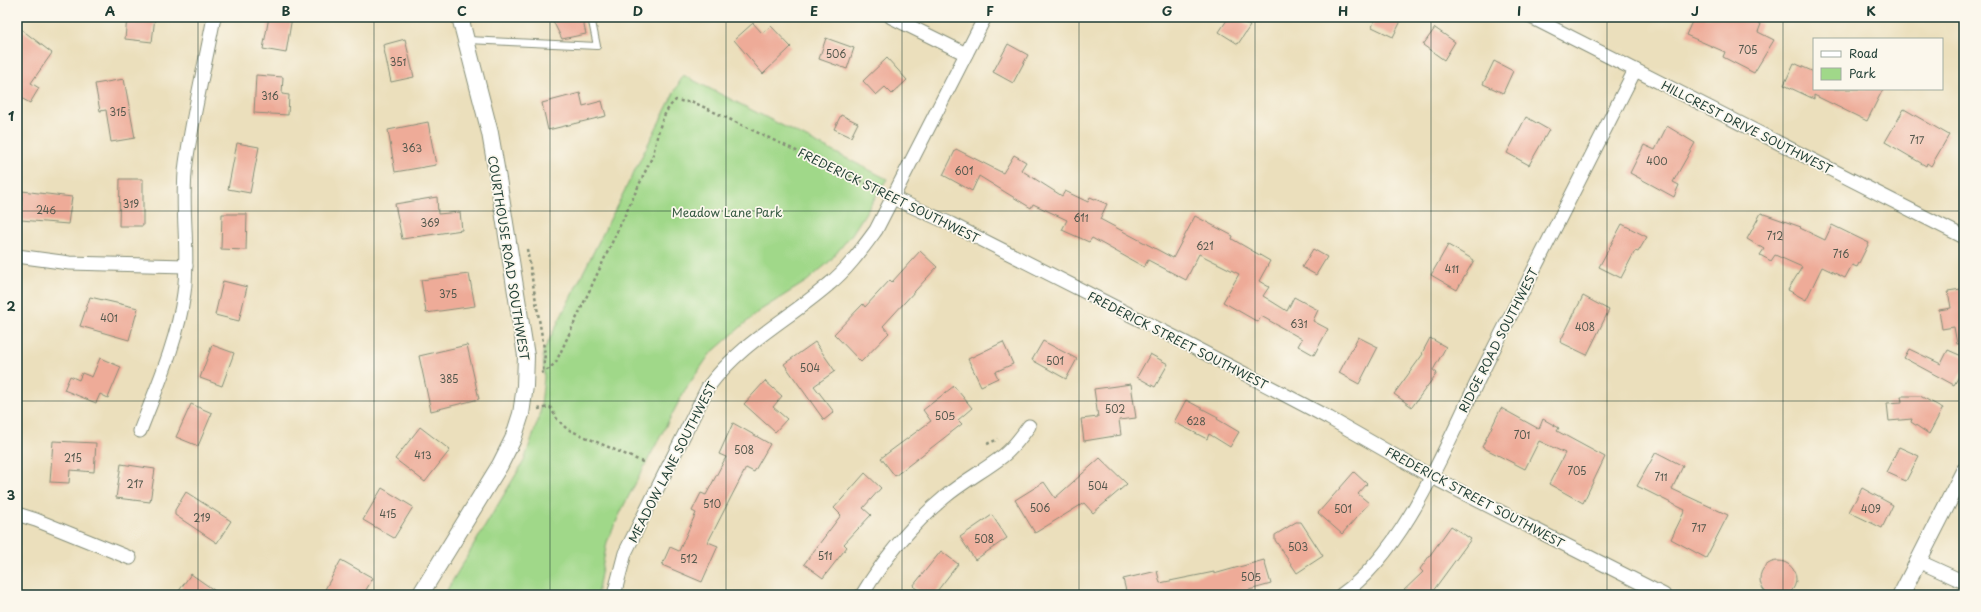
<svg xmlns="http://www.w3.org/2000/svg" width="1981" height="612" font-family="'Playpen Sans',sans-serif">
<style>
.green{fill:#a0d889;stroke:#608a5e}
.building{fill:#eeab98}
.lines{fill:none;stroke-linecap:round;stroke-linejoin:round}
.service-casing{stroke:#858e78;stroke-width:8}
.minor-casing{stroke:#858e78;stroke-width:15}
.tertiary-casing{stroke:#858e78;stroke-width:18}
.path{stroke:#858e78;stroke-width:2.5;stroke-dasharray:3 3;stroke-linecap:butt}
.service{stroke:#fff;stroke-width:6}
.minor{stroke:#fff;stroke-width:13}
.tertiary{stroke:#fff;stroke-width:16}
.grid{fill:none;stroke:#1f3d34;stroke-width:1;stroke-opacity:0.55}
.labels{text-anchor:middle;dominant-baseline:central;stroke-width:3.5;stroke-linejoin:round;paint-order:stroke}
.number-label{font-size:10px;fill:#53584d}
.street-label{font-size:12px;fill:#1f3d34;stroke:#fbf7ec}
.park-label{font-size:12px;fill:#395c45;stroke:#fbf7ec}
.neatline{fill:none;stroke:#1f3d34;stroke-width:1.5}
.grid-label{font-size:13px;text-anchor:middle;font-weight:bold;fill:#1f3d34}
</style>
<rect width="100%" height="100%" fill="#fbf7ec"/>
<filter id="ink" filterUnits="userSpaceOnUse"><feTurbulence type="fractalNoise" baseFrequency=".025" numOctaves="2"/><feDisplacementMap in="SourceGraphic" scale="8" xChannelSelector="R" yChannelSelector="G"/><feConvolveMatrix kernelMatrix="1 2 1 2 8 2 1 2 1" color-interpolation-filters="sRGB"/></filter>
<filter id="wash" filterUnits="userSpaceOnUse"><feTurbulence type="fractalNoise" baseFrequency=".012" numOctaves="4" result="noise"/><feDisplacementMap in="SourceGraphic" scale="16" xChannelSelector="R" yChannelSelector="G"/><feGaussianBlur stdDeviation="0.9" result="paint"/><feColorMatrix in="noise" values="0 0 0 0 0 0 0 0 0 0 0 0 0 0 0 0 0 1.4 0 .05"/><feComposite in="paint" operator="in"/></filter>
<g filter="url(#wash)">
<rect width="100%" height="100%" fill="#ebdfbc"/>
<path class="green" d="M683,75L887,179L852,234L829,262L807,281L759,311L710,354L685,390L624,505L607,542L597,595H444L524,461L540,414L544,378L543,352Z"/>
<g id="blocks">
<g class="building">
<path d="M127,17H155L152,42L125,39Z"/>
<path d="M269,17H292L286,53L263,49Z"/>
<path d="M551,17H582L586,34L562,39Z"/>
<path d="M1229,17H1235L1250,26L1238,44L1219,32Z"/>
<path d="M1376,17H1403L1393,37L1372,27Z"/>
<path d="M1694,17H1748L1761,24L1758,32L1774,40L1754,73L1723,57L1725,52L1686,35Z"/>
<path d="M753,23L762,33L771,26L791,47L763,74L734,40Z"/>
<path d="M17,26L52,53L31,83L39,88L30,103L21,98L17,103Z"/>
<path d="M1435,28L1455,42L1444,60L1423,45Z"/>
<path d="M826,38L854,48L847,69L819,59Z"/>
<path d="M405,39L414,77L391,82L383,45Z"/>
<path d="M1008,44L1028,55L1013,83L993,72Z"/>
<path d="M887,58L907,80L892,94L885,87L876,95L863,81Z"/>
<path d="M1494,61L1513,71L1503,93L1483,84Z"/>
<path d="M1794,63L1814,72V89H1883L1867,121L1814,95V99L1784,85Z"/>
<path d="M256,75L283,77L282,94L289,95L288,115L254,113Z"/>
<path d="M124,79L135,138L111,142L106,110L100,111L95,84Z"/>
<path d="M580,93L583,106L602,101L606,116L548,130L542,103Z"/>
<path d="M1904,109L1949,135L1931,166L1927,163L1926,166L1885,142Z"/>
<path d="M841,115L858,123L851,137L834,129Z"/>
<path d="M1526,117L1549,130L1529,165L1507,153Z"/>
<path d="M428,122L436,165L395,172L388,130Z"/>
<path d="M1667,126L1695,143L1673,182L1679,185L1674,197L1630,173L1644,145L1655,150Z"/>
<path d="M237,143L259,147L250,193L228,189Z"/>
<path d="M956,149L1003,173L1014,155L1026,162L1021,170L1062,196L1065,191L1088,202L1090,197L1107,204L1100,219L1173,258L1195,216L1233,236L1232,239L1270,261L1259,281L1269,287L1263,296L1287,311L1294,297L1318,310L1313,321L1328,329L1314,355L1298,346L1302,339L1261,316L1258,322L1223,302L1239,274L1199,254L1186,280L1148,260L1144,267L1092,238L1089,242L1062,230L1067,220L1033,204L1031,208L979,176L972,191L943,175Z"/>
<path d="M120,179H143V226H119Z"/>
<path d="M22,191L72,197L68,224L21,220Z"/>
<path d="M437,197L438,214L460,212L462,230L402,239L395,204Z"/>
<path d="M1761,213L1801,227L1800,228L1825,240L1832,225L1869,243L1857,267L1852,265L1845,278L1822,267L1806,300L1788,290L1802,267L1775,255L1771,261L1760,255L1764,249L1747,239Z"/>
<path d="M222,214H247L246,250L221,249Z"/>
<path d="M1622,224L1647,237L1638,252L1635,251L1621,278L1599,267Z"/>
<path d="M1448,245L1474,260L1457,290L1431,275Z"/>
<path d="M1313,249L1327,257L1316,275L1302,267Z"/>
<path d="M920,251L937,267L883,326L889,333L861,362L834,334L863,304L865,307L890,280L892,282Z"/>
<path d="M469,274L475,306L426,313L421,280Z"/>
<path d="M223,281L247,287L239,321L215,315Z"/>
<path d="M1961,289L1962,293L1964,292V343L1957,344L1954,327L1942,329L1939,310L1951,308L1948,291Z"/>
<path d="M1583,296L1609,310L1587,355L1560,342Z"/>
<path d="M90,297L138,308L129,340L80,326Z"/>
<path d="M1358,337L1378,347L1359,384L1339,373Z"/>
<path d="M1430,338L1446,347L1433,370L1437,373L1412,407L1394,394L1423,354L1422,353Z"/>
<path d="M1043,341L1077,359L1066,379L1032,360Z"/>
<path d="M815,342L835,371L814,386L834,412L824,420L784,364Z"/>
<path d="M1003,342L1013,364L995,372L998,378L981,386L968,359Z"/>
<path d="M212,345L234,353L222,386L200,378Z"/>
<path d="M467,345L479,399L431,411L419,356Z"/>
<path d="M1909,349L1941,364L1948,350L1964,357V368L1954,385L1904,358Z"/>
<path d="M1150,354L1168,364L1155,387L1137,377Z"/>
<path d="M100,358L121,367L108,398L100,394L96,403L64,390L70,376L79,380L82,373L92,377Z"/>
<path d="M765,381L782,396L773,407L787,419L775,432L744,404Z"/>
<path d="M1131,384L1136,418L1119,420L1121,435L1084,441L1081,419L1098,417L1094,389Z"/>
<path d="M954,386L972,408L958,420L962,424L895,476L881,458L931,421L923,410Z"/>
<path d="M1901,396H1920L1943,408L1929,434L1911,422L1912,419L1889,421L1887,403L1902,402Z"/>
<path d="M1186,400L1218,417L1217,419L1239,432L1230,447L1209,434L1207,439L1174,422Z"/>
<path d="M191,404L212,413L198,446L176,437Z"/>
<path d="M1501,408L1539,429L1543,419L1559,428L1557,431L1605,457L1583,503L1549,484L1565,453L1539,441L1525,469L1482,447Z"/>
<path d="M733,423L770,444L754,472L746,468L708,542L718,546L702,582L662,565L670,547L679,551L696,513L692,511L701,493L706,495L726,457L719,454Z"/>
<path d="M420,427L450,450L425,482L395,459Z"/>
<path d="M53,441L96,443L94,472L70,470L69,483L50,482Z"/>
<path d="M1899,447L1919,456L1906,481L1886,472Z"/>
<path d="M1656,452L1683,466L1672,489L1728,515L1706,558L1671,539L1685,510L1637,486Z"/>
<path d="M1100,458L1127,484L1093,513L1084,503L1035,533L1015,500L1044,482L1055,498Z"/>
<path d="M121,464L155,469L150,502L116,498Z"/>
<path d="M1354,472L1367,484L1358,494L1369,503L1342,534L1318,513Z"/>
<path d="M865,473L881,488L863,508L871,515L844,544L847,547L823,578L804,564L841,515L834,508Z"/>
<path d="M382,488L413,507L394,538L363,520Z"/>
<path d="M1862,488L1893,505L1882,528L1849,512Z"/>
<path d="M186,492L231,521L217,543L175,515V510Z"/>
<path d="M992,515L1007,538L975,560L960,537Z"/>
<path d="M1296,522H1301L1323,556L1297,573L1275,540V535Z"/>
<path d="M1451,526L1471,539L1430,595H1399L1423,572L1420,569Z"/>
<path d="M941,551L958,564L934,595H924L913,586Z"/>
<path d="M341,560L373,578L363,595H322Z"/>
<path d="M1264,560L1271,584L1231,595H1127L1123,579L1157,571L1160,583L1214,572V574Z"/>
<circle cx="1778" cy="579" r="18"/>
<path d="M191,574L221,595H176Z"/>
</g>
</g>
</g>
<g filter="url(#ink)">
<use href="#blocks" fill-opacity="0" stroke="#858e78" stroke-width="1"/>
<g class="lines">
<g class="service-casing">
<path id="service" d="M468,40L597,46L591,17"/>
</g>
<g class="minor-casing">
<g id="minor">
<path d="M891,17L966,54"/>
<path d="M1531,17L1964,237"/>
<path d="M893,198L951,224L1176,338L1329,418L1432,477L1664,595"/>
<path d="M17,256L69,263L186,266"/>
<path d="M140,431C157,387 178,340 184,293C190,250 180,206 186,163C193,114 205,65 214,17"/>
<path d="M17,514L36,520L130,558"/>
<path d="M1918,561L1964,582"/>
<path d="M614,595L625,553L708,387C742,342 786,321 828,285C847,270 862,249 876,230L985,17"/>
<path d="M862,595C885,557 912,524 946,496C964,481 985,470 1003,456C1014,447 1022,436 1029,426"/>
<path d="M1341,595C1408,549 1448,439 1484,368C1534,269 1584,170 1635,70"/>
</g>
</g>
<g class="tertiary-casing">
<g id="tertiary">
<path d="M420,595L500,465L513,439L521,414L525,386L526,356L499,185L490,133L460,17"/>
<path d="M1901,595L1964,471"/>
</g>
</g>
<g class="path">
<path d="M527,249L545,354L543,372"/>
<path d="M541,373L549,369L556,362L653,155C657,137 661,112 676,100L685,102L691,101L881,191"/>
<path d="M538,409L550,407L557,419L567,429L645,463"/>
<path d="M987,444L998,439"/>
</g>
<use href="#service" class="service"/>
<use href="#minor" class="minor"/>
<use href="#tertiary" class="tertiary"/>
</g>
</g>
<path class="grid" d="M198,17V595M374,17V595M550,17V595M726,17V595M902,17V595M1079,17V595M1255,17V595M1431,17V595M1607,17V595M1783,17V595M17,211H1964M17,401H1964"/>
<g class="labels">
<g class="number-label">
<text x="1748" y="49">705</text>
<text x="836" y="53">506</text>
<text x="398" y="61">351</text>
<text x="270" y="95">316</text>
<text x="118" y="111">315</text>
<text x="1917" y="139">717</text>
<text x="412" y="147">363</text>
<text x="1657" y="160">400</text>
<text x="964" y="170">601</text>
<text x="131" y="203">319</text>
<text x="46" y="209">246</text>
<text x="1081" y="217">611</text>
<text x="430" y="222">369</text>
<text x="1775" y="235">712</text>
<text x="1205" y="245">621</text>
<text x="1841" y="253">716</text>
<text x="1452" y="268">411</text>
<text x="448" y="293">375</text>
<text x="109" y="317">401</text>
<text x="1299" y="323">631</text>
<text x="1585" y="326">408</text>
<text x="1055" y="360">501</text>
<text x="810" y="367">504</text>
<text x="449" y="378">385</text>
<text x="1115" y="408">502</text>
<text x="945" y="415">505</text>
<text x="1196" y="420">628</text>
<text x="1522" y="434">701</text>
<text x="744" y="449">508</text>
<text x="423" y="454">413</text>
<text x="73" y="457">215</text>
<text x="1577" y="470">705</text>
<text x="1661" y="476">711</text>
<text x="135" y="483">217</text>
<text x="1098" y="485">504</text>
<text x="712" y="503">510</text>
<text x="1040" y="507">506</text>
<text x="1343" y="508">501</text>
<text x="1871" y="508">409</text>
<text x="388" y="513">415</text>
<text x="202" y="517">219</text>
<text x="1699" y="527">717</text>
<text x="984" y="538">508</text>
<text x="1298" y="546">503</text>
<text x="825" y="555">511</text>
<text x="689" y="558">512</text>
<text x="1251" y="576">505</text>
</g>
<g class="street-label">
<text transform="translate(1747 127) rotate(27)">HILLCREST DRIVE SOUTHWEST</text>
<text transform="translate(889 195) rotate(26)">FREDERICK STREET SOUTHWEST</text>
<text transform="translate(509 258) rotate(81)">COURTHOUSE ROAD SOUTHWEST</text>
<text transform="translate(1178 340) rotate(27)">FREDERICK STREET SOUTHWEST</text>
<text transform="translate(1498 340) rotate(-63)">RIDGE ROAD SOUTHWEST</text>
<text transform="translate(672 462) rotate(-63)">MEADOW LANE SOUTHWEST</text>
<text transform="translate(1475 497) rotate(28)">FREDERICK STREET SOUTHWEST</text>
</g>
<g class="park-label">
<text x="727" y="212">Meadow Lane Park</text>
</g>
</g>
<rect width="1981" height="612" fill="none" stroke="#fbf7ec" stroke-width="44"/>
<rect x="1813" y="38" width="130" height="52" fill="#fbf7ec" stroke="#a3ada2"/>
<rect x="1821" y="51" width="20" height="6" fill="#ffffff" stroke="#a3ada2"/>
<text x="1849" y="58" font-size="12" fill="#1f3d34">Road</text>
<rect x="1821" y="68" width="20" height="12" fill="#a0d889" stroke="#a3ada2"/>
<text x="1849" y="78" font-size="12" fill="#1f3d34">Park</text>
<rect x="22" y="22" width="1937" height="568" class="neatline"/>
<g class="grid-label">
<text x="110" y="16">A</text>
<text x="286" y="16">B</text>
<text x="462" y="16">C</text>
<text x="638" y="16">D</text>
<text x="814" y="16">E</text>
<text x="990" y="16">F</text>
<text x="1167" y="16">G</text>
<text x="1343" y="16">H</text>
<text x="1519" y="16">I</text>
<text x="1695" y="16">J</text>
<text x="1871" y="16">K</text>
<text x="11" y="121">1</text>
<text x="11" y="311">2</text>
<text x="11" y="500">3</text>
</g>
</svg>
